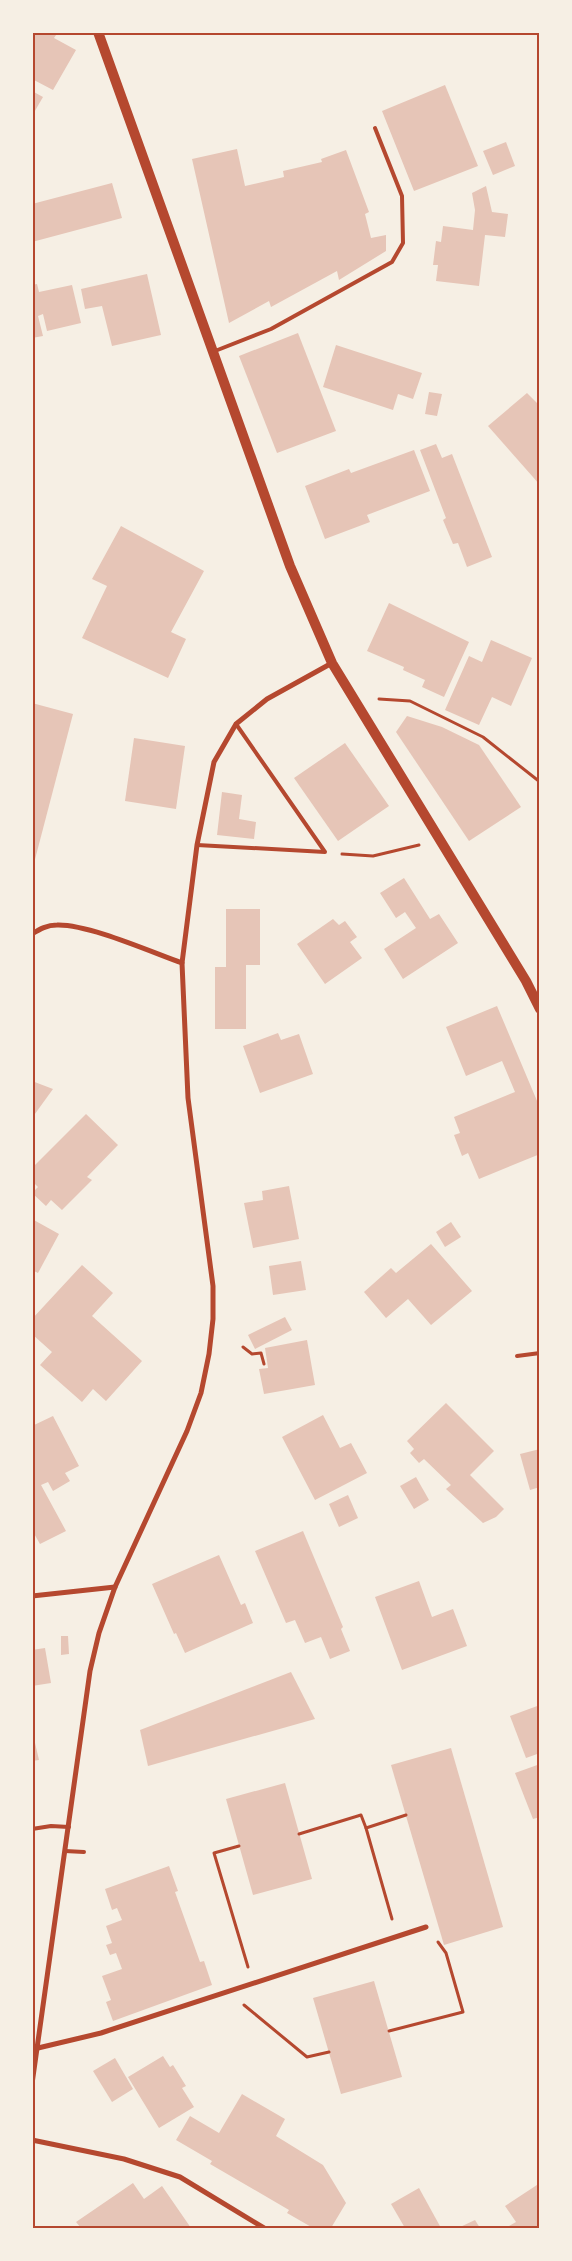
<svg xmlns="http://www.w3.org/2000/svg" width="572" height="2261" font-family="'Varela Round',sans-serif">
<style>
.building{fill:#e6c5b7}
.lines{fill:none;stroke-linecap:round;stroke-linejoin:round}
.path{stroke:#b5482f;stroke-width:3}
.service{stroke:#b5482f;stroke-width:4}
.minor{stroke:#b5482f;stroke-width:5}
.secondary{stroke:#b5482f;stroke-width:10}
.neatline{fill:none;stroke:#b5482f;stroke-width:2}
</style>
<rect width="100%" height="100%" fill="#f6efe4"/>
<g class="building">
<path d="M32,32H58L54,38L76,50L53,90L32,79Z"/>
<path d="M445,85L478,166L414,191L382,111Z"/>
<path d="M32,91L43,97L32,116Z"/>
<path d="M506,142L515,166L493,175L483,151Z"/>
<path d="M237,149L245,186L284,177L283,171L322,162L321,159L346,150L369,212L365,214L371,238L386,235V251L339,280L337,271L271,307L269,301L229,323L192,159Z"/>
<path d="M112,183L122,218L32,242V204Z"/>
<path d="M486,186L492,212L508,214L505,237L485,235L479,286L436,281L438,265H433L436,241L441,242L443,226L473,230L475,210L472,193Z"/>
<path d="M147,274L161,335L112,346L102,306L85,309L81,289Z"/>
<path d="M37,284L39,292L72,285L81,323L47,331L43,314L38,316L43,336L32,338V285Z"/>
<path d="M298,333L336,431L277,453L239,356Z"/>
<path d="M336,345L422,373L413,399L398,394L393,410L323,387Z"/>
<path d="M429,392L442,394L437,416L425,414Z"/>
<path d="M527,393L540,406V485L488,426Z"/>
<path d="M436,444L442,458L452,454L492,557L467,567L458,543L453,544L443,520L446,518L420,450Z"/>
<path d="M414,450L430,491L367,515L370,522L325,539L305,486L349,469L351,473Z"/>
<path d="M121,526L204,571L171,632L186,639L168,678L82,638L107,586L92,579Z"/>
<path d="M389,603L469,642L444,697L422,687L425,680L403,670L404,667L367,651Z"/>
<path d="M491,640L532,658L511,706L492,697L479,725L445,710L469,656L482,662Z"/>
<path d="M32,703L73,714L33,867H32Z"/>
<path d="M407,716L442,727L479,745L521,807L469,841L396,732Z"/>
<path d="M134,738L185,746L176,809L125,801Z"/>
<path d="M345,743L389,806L338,841L294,778Z"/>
<path d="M222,792L242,795L239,819L256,822L254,839L217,835Z"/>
<path d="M404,878L430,919L439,914L458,943L403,979L384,949L416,928L405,912L396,918L380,893Z"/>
<path d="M226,909H260V965H246V1029H215V967H226Z"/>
<path d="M333,919L339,925L345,921L357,937L350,942L362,958L325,984L297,944Z"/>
<path d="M497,1006L540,1108V1154L479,1179L468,1153L462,1156L454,1135L460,1133L454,1117L515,1092L502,1061L466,1076L446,1027Z"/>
<path d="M278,1033L281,1040L299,1034L313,1074L260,1093L243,1046Z"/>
<path d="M32,1081L53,1089L32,1118Z"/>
<path d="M86,1114L118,1145L87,1177L92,1180L62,1210L51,1200L46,1206L32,1193L38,1187L32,1181V1168Z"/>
<path d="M289,1186L299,1239L253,1248L244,1203L263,1200L262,1191Z"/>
<path d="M32,1219L59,1234L38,1273L32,1270Z"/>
<path d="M451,1222L461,1237L445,1247L436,1232Z"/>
<path d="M431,1244L472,1291L431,1325L408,1299L386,1318L364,1292L391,1268L396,1273Z"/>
<path d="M301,1261L306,1290L273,1295L269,1266Z"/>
<path d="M82,1265L113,1293L92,1316L142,1361L106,1401L93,1389L82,1402L40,1365L52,1352L32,1334V1319Z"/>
<path d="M285,1317L292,1330L255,1349L248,1335Z"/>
<path d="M307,1340L315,1385L264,1394L259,1369L268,1368L265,1348Z"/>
<path d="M446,1403L494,1451L470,1475L504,1509L496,1517L483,1523L446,1489L451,1485L424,1459L419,1463L410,1453L414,1449L407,1441Z"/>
<path d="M323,1415L340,1448L351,1443L367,1473L315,1500L282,1437Z"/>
<path d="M53,1416L79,1466L65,1473L70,1481L53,1491L48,1482L41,1485L66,1531L40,1544L32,1530V1426Z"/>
<path d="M540,1449V1487L530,1490L520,1454Z"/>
<path d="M416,1477L429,1500L414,1509L400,1486Z"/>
<path d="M348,1495L358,1518L339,1527L329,1504Z"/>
<path d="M303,1531L343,1627L341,1629L350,1651L330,1659L321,1637L305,1643L295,1620L286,1623L255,1551Z"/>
<path d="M219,1555L241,1605L245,1603L253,1623L185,1653L176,1633L174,1634L152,1584Z"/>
<path d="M419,1581L432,1617L453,1609L467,1646L402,1670L375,1597Z"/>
<path d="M61,1636H68L69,1654L61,1655Z"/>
<path d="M45,1648L51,1683L32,1686V1650Z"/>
<path d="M291,1672L315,1719L148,1766L140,1730Z"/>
<path d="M540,1705V1753L526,1758L510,1716Z"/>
<path d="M32,1730L39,1760L32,1761Z"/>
<path d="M451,1748L503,1927L444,1945L391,1765Z"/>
<path d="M540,1764V1817L533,1819L515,1773Z"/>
<path d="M285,1783L312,1879L253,1895L226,1799Z"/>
<path d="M169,1866L178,1891L175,1892L200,1962L204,1961L212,1985L113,2021L106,2002L111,2000L102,1976L122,1969L116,1953L110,1955L106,1945L112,1943L106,1926L122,1920L117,1908L112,1910L105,1889Z"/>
<path d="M374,1981L402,2077L341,2094L313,1998Z"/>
<path d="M163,2056L170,2067L173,2065L186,2086L182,2088L194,2107L159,2128L128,2077Z"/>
<path d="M115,2058L133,2089L112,2102L93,2071Z"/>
<path d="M242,2094L285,2119L276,2136L323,2165L346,2203L331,2228H313L287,2213L289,2210L210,2164L212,2161L176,2140L190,2116L219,2133Z"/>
<path d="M133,2183L144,2199L162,2186L191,2228H81L76,2222Z"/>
<path d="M540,2183V2228H511L509,2226L516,2222L505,2206Z"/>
<path d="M419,2188L441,2228H405L391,2204Z"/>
<path d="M475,2220L480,2228H458Z"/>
</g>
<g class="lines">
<g class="path">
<path d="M379,699L410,701L483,737L540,782"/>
<path d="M342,854L373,856L419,845"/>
<path d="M243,1347L252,1354L261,1353L264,1364"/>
<path d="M299,1834L361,1815L366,1828"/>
<path d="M239,1846L214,1853L248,1967"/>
<path d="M392,1919L366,1828L406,1815"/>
<path d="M244,2005L307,2057L329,2052"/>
<path d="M389,2031L463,2012L446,1953L438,1942"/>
</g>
<g class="service">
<path d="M215,351L271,329L392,262L403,243L402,196L375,128"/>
<path d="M197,845L325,852L236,724"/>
<path d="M517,1356L540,1353"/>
<path d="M32,1829L51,1826L69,1827"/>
<path d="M65,1851L84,1852"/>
</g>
<g class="minor">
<path d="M32,934C40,929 47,925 57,925C88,924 151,952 182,963"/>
<path d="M32,1596L115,1587"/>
<path d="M38,2048L101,2033L426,1927"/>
<path d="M32,2084L90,1671L99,1633L115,1587L187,1431L201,1393L209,1354L213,1319V1286L188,1098L182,963L197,845L214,762L236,724L267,699L332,663"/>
<path d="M32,2140L124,2159L180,2177L264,2228"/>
</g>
<path class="secondary" d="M98,32L290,566L332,663L526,981L540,1009"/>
</g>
<rect width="572" height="2261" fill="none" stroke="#f6efe4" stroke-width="68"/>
<rect x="34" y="34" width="504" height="2193" class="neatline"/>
</svg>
